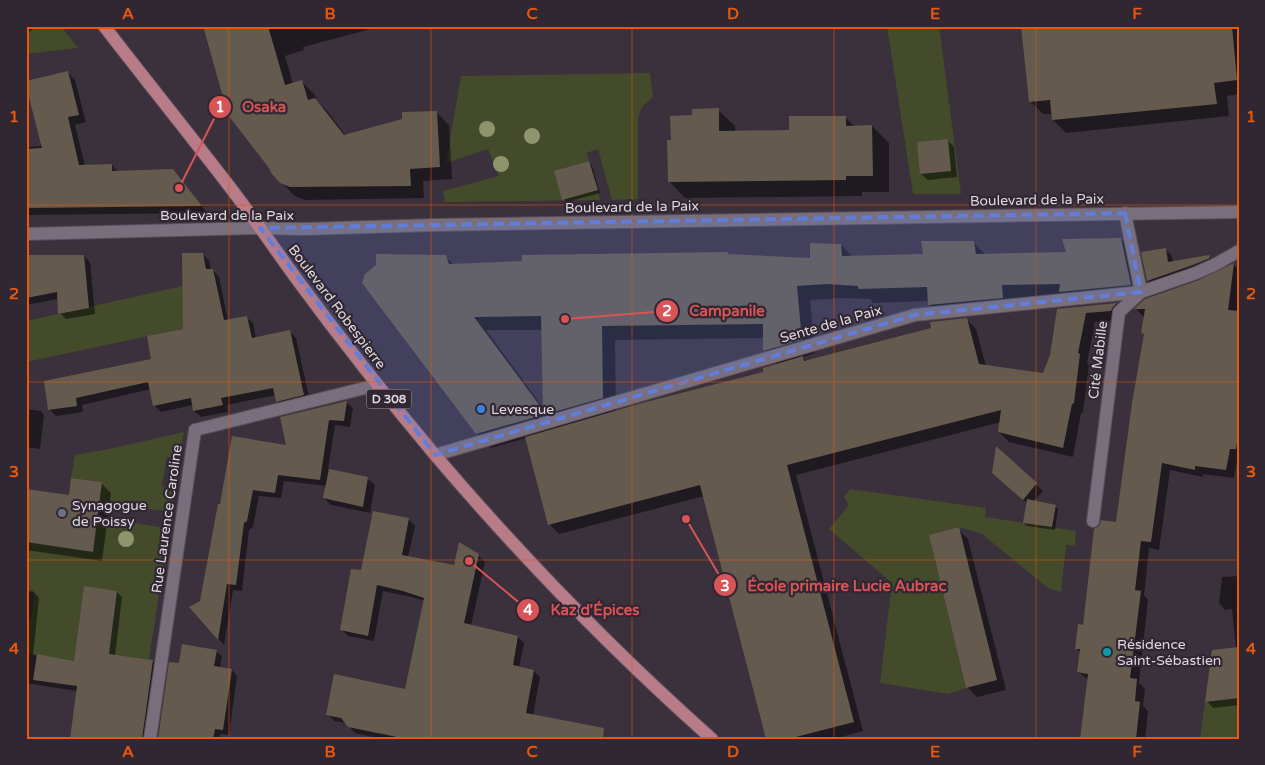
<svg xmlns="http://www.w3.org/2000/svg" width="1265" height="765" font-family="'Varela Round',sans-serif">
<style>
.green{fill:#434b2a;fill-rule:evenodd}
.shadow{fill:#0007;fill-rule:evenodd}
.building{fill:#645b4e;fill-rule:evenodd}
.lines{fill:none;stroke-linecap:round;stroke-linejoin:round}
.pedestrian-casing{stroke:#574e58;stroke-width:14}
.minor-casing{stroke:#574e58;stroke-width:14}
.primary-casing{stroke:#574e58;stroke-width:14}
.pedestrian{stroke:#796e7b;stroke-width:12}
.minor{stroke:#796e7b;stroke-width:12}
.primary{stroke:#b87b88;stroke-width:12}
.tree{fill:#8e956d}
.marked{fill:#617eda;fill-opacity:0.2;stroke:#617eda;stroke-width:4;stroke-dasharray:10 6;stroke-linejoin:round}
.grid{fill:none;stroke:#e8590c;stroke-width:1;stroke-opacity:0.55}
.shop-dot{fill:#3f7fe0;stroke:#312732;stroke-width:2}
.worship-dot{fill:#6b7280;stroke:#312732;stroke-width:2}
.culture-dot{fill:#0f9aa8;stroke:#312732;stroke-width:2}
.labels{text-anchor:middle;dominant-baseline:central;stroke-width:4.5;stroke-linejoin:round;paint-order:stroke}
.shield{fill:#312732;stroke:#aaa3ab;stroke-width:1}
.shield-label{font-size:12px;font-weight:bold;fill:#ded8df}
.street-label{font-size:14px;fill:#ded8df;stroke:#312732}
.poi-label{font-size:14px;fill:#ded8df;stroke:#312732;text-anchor:start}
.leader{fill:none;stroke:#d85456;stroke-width:2}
.callout-dot{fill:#d85456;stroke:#312732;stroke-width:2}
.mark-label{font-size:15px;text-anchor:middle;font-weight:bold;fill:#fff}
.callout-label{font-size:15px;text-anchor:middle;font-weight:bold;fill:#d85456;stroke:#312732;stroke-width:4.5;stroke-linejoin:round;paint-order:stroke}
.neatline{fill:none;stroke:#e8590c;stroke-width:2}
.grid-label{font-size:16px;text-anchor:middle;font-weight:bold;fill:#e8590c}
</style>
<rect width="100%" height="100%" fill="#3b313c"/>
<g class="green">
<path d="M26,26H61L78,48L26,54Z"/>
<path d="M887,26H939L961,194H913Z"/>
<path d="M650,73L653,97L642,107L638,118V199L612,200L598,149L586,153L589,161L554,171L598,190L600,200L445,202L443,191L499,176L488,149L446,163L461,76Z"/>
<path d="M187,285L200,325L26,362V321Z"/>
<path d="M184,432L179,458L167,457L162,486L174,493L173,506L167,505L166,511L99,503L102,482L71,478L75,455L109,449Z"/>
<path d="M850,489L986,508L985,517L1076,531L1075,546L1066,545L1061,592L1048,588L982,534L959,527L929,535L966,688L948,694L880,683L892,583L829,529L849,505L844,497Z"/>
<path d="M97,516L169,529L149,659L121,656L120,668L26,653V620H31L34,591L26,590V542L93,552ZM84,587L117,591L109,652L76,648Z"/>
<path d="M1239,698V739H1200L1205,702Z"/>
</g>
<g class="shadow">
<path d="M26,26H38L26,34Z"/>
<path d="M204,26H382L303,47L304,50L285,56L293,84L302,82L315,95L317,101L328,112L346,136L436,112L449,125L452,179L423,181L424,198L305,200L295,196L281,182Z"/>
<path d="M1022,26H1239V94L1227,96L1229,116L1066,133L1053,120L1052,114H1043L1030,101Z"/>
<path d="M68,72L75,80L86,122L75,125L85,166L112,165L118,172L173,171L180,178L207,213L26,215V147L42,146Z"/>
<path d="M718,110L735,126V132H790L845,117L855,127L872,126L889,143V192H862V196L685,198L669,181L673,142L693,116Z"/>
<path d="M947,140L954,147L957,177L928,180L921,174Z"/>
<path d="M589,162L592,166L600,193L567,202L564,199Z"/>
<path d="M1121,239L1135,253L1144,298L1074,306L1067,298L1015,299L1017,311L944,319L930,305L929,301L873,303L870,299L842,298L810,300L815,353L803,357L807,362L966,319L976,329L986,366L1044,375L1052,355L1058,310L1117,304L1126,313L1121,320L1095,322L1087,363L1089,365L1083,413H1081L1073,457L1009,442L999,432L1001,422L796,475L863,731L834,739H767L704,496L559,534L549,524L526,438L491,448L477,434L364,282L445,256L454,265L728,255L812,259L841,245L853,257L924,255L973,242L986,255L1067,253ZM486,330H543L544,409ZM764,338V350L778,365L764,373L616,412L615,340Z"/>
<path d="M1165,249L1172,256L1173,262L1209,256L1216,263L1155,287L1148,281L1143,253Z"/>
<path d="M202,254L209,260L211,270H213L219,277L228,321L246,317L253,323L256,338L290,332L296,338L310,401L284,407L277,401L276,395L227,405L228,412L201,417L194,411L193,405L161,412L154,405L151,389L82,405L83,412L56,416L49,409L152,360L184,330Z"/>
<path d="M84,256L90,262L95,314L66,319L60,313L58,299L26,305V257Z"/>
<path d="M1234,265L1239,270V448L1234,478L1203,474V477L1170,470L1159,550L1149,548L1144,595L1148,600L1139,683L1145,689L1143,706L1148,711L1145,739H1081L1088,680L1079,672L1081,653L1076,648L1084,626L1100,527L1118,523L1145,335V317H1144L1136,309L1146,300L1200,282Z"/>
<path d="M346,402L353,408L350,427L335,425L328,470L368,479L375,485L370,513L331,505L324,498L327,486L284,481L281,498L259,496L253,527L249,530L242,591L233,590L224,645L191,607L201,602L219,505L287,446Z"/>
<path d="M26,409L41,411L44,415L40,449L26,447Z"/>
<path d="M997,449L1043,491L1033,502L1055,506L1058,509L1055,530L1027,526L1024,523L1028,504L1000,479Z"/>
<path d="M101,483L111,493L102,561L26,550V490L70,497Z"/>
<path d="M408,519L415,526L408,557L455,567L478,555L485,562L471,626L518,637L524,643L519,668L534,671L540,677L533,715L579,739H383L355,733L346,723L334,721L328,714L406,690L425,601L411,597L383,591L374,641L348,636L342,630L362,572Z"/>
<path d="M958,529L968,539L1006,690L977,697L967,687Z"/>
<path d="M1239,576V705L1213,708L1207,701L1236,649L1232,609L1225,610L1219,603L1222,577Z"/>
<path d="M26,591L34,592L39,598L33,655L75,662L117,592L122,597L115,656L153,661L158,666L148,739H71L77,691L26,683Z"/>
<path d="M216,651L222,656L220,668L232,670L237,676L229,735L220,734L219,739H160L180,664Z"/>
</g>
<g class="building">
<path d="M203,26H268L285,85L302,80L308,100L315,98L344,135L402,119V112L437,111L440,167L410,169L411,186L290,187L280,183L272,174L269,168L228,115Z"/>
<path d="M1021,26H1232L1237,80L1214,83L1217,104L1052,120L1050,100L1029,102Z"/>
<path d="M68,71L79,115L68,117L79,165L112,164V171L173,169L202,206L26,208V149L42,148L26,86V81Z"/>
<path d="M719,108V131L789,130V116H846V126L872,125L873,176H846V180L668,182L667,140H671L670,116L692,115V109Z"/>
<path d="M948,139L951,171L920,174L917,142Z"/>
<path d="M589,161L598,190L562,200L554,171Z"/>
<path d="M1121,238L1131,285L1059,292L1060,284L1002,285L1003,298L928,305L927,287L858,289V286L827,284L797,286L802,340L763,351V324L602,326L603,398L476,434L362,283L365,274L376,265V254L446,255L449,264L522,261V255L728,252V254L810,258V243L841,244L842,256L923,254L921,241H974L976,254L1066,252L1062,239ZM541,316L543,410L474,317Z"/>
<path d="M1166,248L1168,262L1209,255L1210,258L1193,265L1147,281L1141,252Z"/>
<path d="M182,253H203L206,269H213L224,320L247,316L252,338L290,330L304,395L276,402L273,388L221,398L223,405L193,411L191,398L153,406L148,382L76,398L77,406L48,410L44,381L151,359L147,336L183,329Z"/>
<path d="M26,255H84L89,308L58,314L57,292L26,298Z"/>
<path d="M1234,263L1228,310L1239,311V443H1237L1236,449H1230L1226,470L1195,466V470L1162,463L1151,542L1141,541L1135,590L1141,591L1130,678L1137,679L1135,701L1140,702L1136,739H1080L1088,674L1077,672L1080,649H1075L1078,624L1083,625L1094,529L1099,526L1101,520L1116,522L1132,403L1144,334L1141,333L1145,309H1134L1145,299L1199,280Z"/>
<path d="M1117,303L1113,307L1111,311L1086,313L1078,353L1080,354L1074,403L1072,404L1063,448L998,432L1001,410L787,465L854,722L788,739H766L700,485L548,525L525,437L642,403L763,372V368L803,356L804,361L931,328L930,322L967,318L979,364L1043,373L1050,355L1057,309Z"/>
<path d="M347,401L344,421L329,420L320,480L278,475L275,493L253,490L247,521L244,523L236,585L227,584L218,640L189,607L200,601L218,504H220L232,436L286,445L280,417Z"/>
<path d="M996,446L1037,483L1023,500L992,473Z"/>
<path d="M329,469L368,477L363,507L323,498Z"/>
<path d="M71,478L102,482L93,552L26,542V489L69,495Z"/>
<path d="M1027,499L1056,505L1052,527L1023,523Z"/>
<path d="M373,511L409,518L402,555L454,565L459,542L479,554L464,623L518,636L513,665L534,670L526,713L604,728L603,739H407L348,727L341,718L326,715L334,674L405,689L424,598L403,591L377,585L368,636L340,630L351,569L361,570Z"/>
<path d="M959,527L997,680L966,688L929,535Z"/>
<path d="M84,586L117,591L109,654L153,660L142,739H70L77,686L33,680L37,654L74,661Z"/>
<path d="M182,644L217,650L214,666L232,669L223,730L215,729L213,739H158L169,662L179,663Z"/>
<path d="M1239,647V698L1205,702L1212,650Z"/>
</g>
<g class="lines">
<g class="pedestrian-casing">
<g id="pedestrian">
<path d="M195,430L377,385"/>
<path d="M435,455L915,315L1141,292L1196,273L1216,264L1239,251"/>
</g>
</g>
<g class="minor-casing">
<g id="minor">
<path d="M26,234L260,228L303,229L434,225L1239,212"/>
<path d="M1093,521L1119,312L1141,292L1125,213"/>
<path d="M150,739L195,430"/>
</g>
</g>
<g class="primary-casing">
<path id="primary" d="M104,26C144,78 186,130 226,182C251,214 274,248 298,281C342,341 388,399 435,455C521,556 613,651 712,739"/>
</g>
<use href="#pedestrian" class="pedestrian"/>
<use href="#minor" class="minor"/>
<use href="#primary" class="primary"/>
</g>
<g class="tree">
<circle cx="487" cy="129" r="8"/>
<circle cx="532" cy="136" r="8"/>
<circle cx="501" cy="164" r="8"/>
<circle cx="126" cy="539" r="8"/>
</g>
<path class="marked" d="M1125,213L1141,292L915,315L435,455L260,228Z"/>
<path class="grid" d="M229,26V739M431,26V739M632,26V739M834,26V739M1036,26V739M26,205H1239M26,382H1239M26,560H1239"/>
<circle class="shop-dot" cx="481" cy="409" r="5"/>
<circle class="worship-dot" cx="62" cy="513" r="5"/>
<circle class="culture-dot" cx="1107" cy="652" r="5"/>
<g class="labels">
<rect class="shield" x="366.5" y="389.5" width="45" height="19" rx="4"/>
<g class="shield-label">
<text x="389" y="399">D 308</text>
</g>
<g class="street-label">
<text transform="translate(1037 200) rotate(-1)">Boulevard de la Paix</text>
<text transform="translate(632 207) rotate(-1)">Boulevard de la Paix</text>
<text x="227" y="215">Boulevard de la Paix</text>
<text transform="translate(337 307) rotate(53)">Boulevard Robespierre</text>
<text transform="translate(831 324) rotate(-16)">Sente de la Paix</text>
<text transform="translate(1098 360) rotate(-83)">Cité Mabille</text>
<text transform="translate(167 519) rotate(-82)">Rue Laurence Caroline</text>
</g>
<g class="poi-label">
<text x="491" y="409">Levesque</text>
<text x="72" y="505">Synagogue<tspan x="72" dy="16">de Poissy</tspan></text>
<text x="1117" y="644">Résidence<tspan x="1117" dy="16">Saint-Sébastien</tspan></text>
</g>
</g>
<path class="leader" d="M179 188L220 107M565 319L667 311M686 519L725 585M469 561L528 610"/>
<g class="callout-dot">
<circle cx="179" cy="188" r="5"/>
<circle cx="565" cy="319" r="5"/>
<circle cx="686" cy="519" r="5"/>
<circle cx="469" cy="561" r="5"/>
<circle cx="220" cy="107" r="12"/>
<circle cx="667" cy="311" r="12"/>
<circle cx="725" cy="585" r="12"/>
<circle cx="528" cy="610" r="12"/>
</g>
<g class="mark-label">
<text x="220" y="112">1</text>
<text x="667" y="316">2</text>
<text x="725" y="591">3</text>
<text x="528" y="615">4</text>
</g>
<g class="callout-label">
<text x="264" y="112">Osaka</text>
<text x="727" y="316">Campanile</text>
<text x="847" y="591">École primaire Lucie Aubrac</text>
<text x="595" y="615">Kaz d'Épices</text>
</g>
<rect width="1265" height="765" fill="none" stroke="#312732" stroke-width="55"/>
<rect x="28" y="28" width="1210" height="710" class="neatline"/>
<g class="grid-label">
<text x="128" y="19">A</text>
<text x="330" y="19">B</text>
<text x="532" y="19">C</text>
<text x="733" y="19">D</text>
<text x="935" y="19">E</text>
<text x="1137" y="19">F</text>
<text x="14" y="122">1</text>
<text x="1251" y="122">1</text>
<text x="14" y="299">2</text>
<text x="1251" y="299">2</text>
<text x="14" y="477">3</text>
<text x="1251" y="477">3</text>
<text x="14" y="654">4</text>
<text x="1251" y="654">4</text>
<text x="128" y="757">A</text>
<text x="330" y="757">B</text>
<text x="532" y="757">C</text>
<text x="733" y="757">D</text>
<text x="935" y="757">E</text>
<text x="1137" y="757">F</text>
</g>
</svg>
